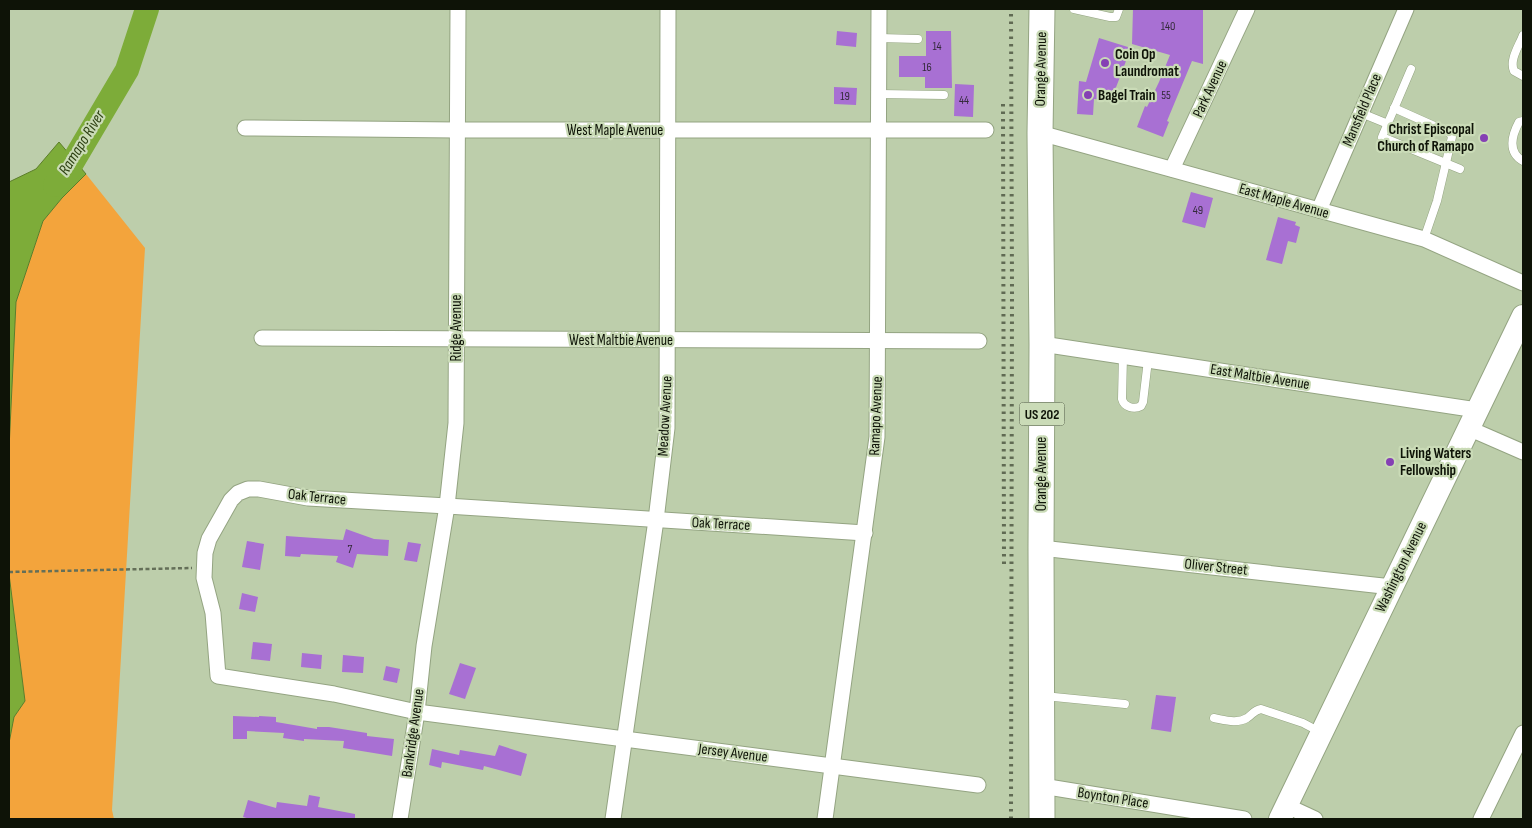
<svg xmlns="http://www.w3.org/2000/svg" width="1532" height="828" font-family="'Sofia Sans Condensed',sans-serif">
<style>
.green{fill:#f3a43c}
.water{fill:#7dac39;stroke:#5c7e2a}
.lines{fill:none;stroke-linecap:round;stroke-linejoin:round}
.river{stroke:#7dac39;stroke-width:24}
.building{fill:#a870d3}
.lane-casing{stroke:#94a482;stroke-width:9}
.street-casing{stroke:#94a482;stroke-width:17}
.secondary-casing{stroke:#94a482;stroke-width:24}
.primary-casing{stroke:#94a482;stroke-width:27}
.path{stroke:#646f58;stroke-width:2.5;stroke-dasharray:4 2.5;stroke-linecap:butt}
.lane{stroke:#fff;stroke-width:8}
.street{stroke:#fff;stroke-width:15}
.secondary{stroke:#fff;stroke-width:22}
.primary{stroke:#fff;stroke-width:25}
.rail{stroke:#606a53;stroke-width:4;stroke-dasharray:2.5 5;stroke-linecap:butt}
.poi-dot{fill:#8540b4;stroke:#cadbb7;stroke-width:2}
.labels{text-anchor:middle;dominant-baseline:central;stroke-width:4.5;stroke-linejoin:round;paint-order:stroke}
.number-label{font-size:12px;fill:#342a3a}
.shield{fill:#cadbb7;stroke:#464f3c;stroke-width:1}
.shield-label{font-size:14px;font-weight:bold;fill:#0e1307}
.poi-label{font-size:15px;font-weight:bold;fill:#0e1307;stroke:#cadbb7;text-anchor:start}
.street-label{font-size:15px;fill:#0e1307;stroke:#cadbb7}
.water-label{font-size:16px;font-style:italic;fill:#2e4113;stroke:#cadbb7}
</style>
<rect width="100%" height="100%" fill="#bdceab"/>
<path class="green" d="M86,174L145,248L112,810L114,819H9V743L14,717L25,701L9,574V449L16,302L43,221L62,198Z"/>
<g class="water">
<path d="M59,142L86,174L62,198L43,221L16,302L9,449V182L36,169Z"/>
<path d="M9,574L25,701L14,717L9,743Z"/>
</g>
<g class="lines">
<path class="river" d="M55,185L65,175L127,70L147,9"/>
</g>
<g class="building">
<path d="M1133,9H1203V64L1192,61L1167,121L1169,122L1163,137L1137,127L1145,106L1147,107L1159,82L1170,55L1132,44Z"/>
<path d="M837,31L857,33L856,47L836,45Z"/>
<path d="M926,31H951L952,88H925V77H899V56H926Z"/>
<path d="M1099,38L1131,48L1115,90L1121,91L1120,102L1094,99L1093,115L1077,114L1079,81L1086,82Z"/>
<path d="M955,84L974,85L973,117L954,116Z"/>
<path d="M834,87L857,88L856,105L834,104Z"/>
<path d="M1191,192L1213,198L1205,228L1182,222Z"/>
<path d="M1278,217L1296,222L1295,225L1300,227L1296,243L1288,241L1282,264L1266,260Z"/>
<path d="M346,529L374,539L389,540L388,556L357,554L353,568L336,562L338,556L301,554L300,557L285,556L286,536L343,540Z"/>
<path d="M247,541L264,544L260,570L242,567Z"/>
<path d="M408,542L421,544L417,562L404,560Z"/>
<path d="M242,593L258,597L255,612L239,609Z"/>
<path d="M253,642L272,644L270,661L251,659Z"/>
<path d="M302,653L322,655L321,669L301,667Z"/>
<path d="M343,655L364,657L363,673L342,672Z"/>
<path d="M460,663L476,668L465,699L449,694Z"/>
<path d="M386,666L400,669L397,683L383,680Z"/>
<path d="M1156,695L1176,697L1171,732L1151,729Z"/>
<path d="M233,716L259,717V716L276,717V722L317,729V727H329L367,733V736L394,739L392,756L343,748L344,741L304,739V741L283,738L284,733L247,731V739H233Z"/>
<path d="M499,745L527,754L521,776L484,766L483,770L442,762L441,768L429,765L432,749L459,755L460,750L495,756Z"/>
<path d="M309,795L320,797L318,807L355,814V819H250L243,817L248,800L276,808L277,802L307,806Z"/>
</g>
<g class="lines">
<g class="lane-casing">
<g id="lane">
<path d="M1074,9L1110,17H1116L1119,9"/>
<path d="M1523,35C1519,46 1509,60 1514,71L1523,76"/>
<path d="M879,38L918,39"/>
<path d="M1411,69L1382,137L1460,169"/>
<path d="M879,94L944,95"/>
<path d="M1394,108L1450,133L1452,137L1437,201L1424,239"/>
<path d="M1361,113L1388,124"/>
<path d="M1523,121L1519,122C1512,135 1507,152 1523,161"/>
<path d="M1123,356L1122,399C1124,407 1134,410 1141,406L1143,402L1148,360"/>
<path d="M1044,696L1125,704"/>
<path d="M1214,718C1225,720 1237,724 1247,718C1253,714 1254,710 1261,709L1303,723L1320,732"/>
</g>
</g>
<g class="street-casing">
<g id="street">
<path d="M245,128L457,130H986"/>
<path d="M1040,133L1424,239L1523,283"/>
<path d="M1172,169L1247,9"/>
<path d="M1319,210L1406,9"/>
<path d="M262,338L979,341"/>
<path d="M1042,344L1477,410"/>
<path d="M1468,428L1523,452"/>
<path d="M865,533L447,506L308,498L259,489H248L238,493L231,500L209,539L205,553L204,578L213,613L218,676L334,694L417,712L978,785"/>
<path d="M1041,548L1392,587"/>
<path d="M1042,786L1244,819"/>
<path d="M1287,806L1315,819"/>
<path d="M400,819L417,712L424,646L447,506L456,423L458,9"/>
<path d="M613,819L656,520L667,428L668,9"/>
<path d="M825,819L877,437L879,9"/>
<path d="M1481,819L1523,733"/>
</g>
</g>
<g class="secondary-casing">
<path id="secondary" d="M1280,819L1523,316"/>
</g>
<g class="primary-casing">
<path id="primary" d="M1042,9L1040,133L1042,344L1041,548L1042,819"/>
</g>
<path class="path" d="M9,572L192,568"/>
<use href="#lane" class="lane"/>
<use href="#street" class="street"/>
<use href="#secondary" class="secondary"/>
<use href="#primary" class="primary"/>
<g class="rail">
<path d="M1003,104L1004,564"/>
<path d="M1011,819L1012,291L1011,9"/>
</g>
</g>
<g class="poi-dot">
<circle cx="1105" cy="63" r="5"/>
<circle cx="1088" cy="95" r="5"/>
<circle cx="1484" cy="138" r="5"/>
<circle cx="1390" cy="462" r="5"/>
</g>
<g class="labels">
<g class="number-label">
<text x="1168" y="26">140</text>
<text x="937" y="46">14</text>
<text x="927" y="67">16</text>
<text x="1166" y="95">55</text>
<text x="845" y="96">19</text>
<text x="964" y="100">44</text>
<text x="1198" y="210">49</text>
<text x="350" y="549">7</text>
</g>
<rect class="shield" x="1019.5" y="402.5" width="45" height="23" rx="4"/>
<g class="shield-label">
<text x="1042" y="414">US 202</text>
</g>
<g class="poi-label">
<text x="1115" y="54">Coin Op<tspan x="1115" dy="17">Laundromat</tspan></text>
<text x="1098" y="95">Bagel Train</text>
<text x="1474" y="129" text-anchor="end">Christ Episcopal<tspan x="1474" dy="17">Church of Ramapo</tspan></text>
<text x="1400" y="453">Living Waters<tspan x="1400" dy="17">Fellowship</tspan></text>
</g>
<g class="street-label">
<text transform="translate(1041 69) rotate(-89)">Orange Avenue</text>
<text transform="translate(1210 89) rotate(-65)">Park Avenue</text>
<text transform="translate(1362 110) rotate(-67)">Mansfield Place</text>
<text x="615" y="130">West Maple Avenue</text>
<text transform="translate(1284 201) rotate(16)">East Maple Avenue</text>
<text transform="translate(456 328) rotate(-90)">Ridge Avenue</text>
<text x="621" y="340">West Maltbie Avenue</text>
<text transform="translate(1260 377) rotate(9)">East Maltbie Avenue</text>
<text transform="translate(665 416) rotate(-87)">Meadow Avenue</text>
<text transform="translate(876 416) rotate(-88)">Ramapo Avenue</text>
<text transform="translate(1041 474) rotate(-90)">Orange Avenue</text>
<text transform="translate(317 497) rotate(6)">Oak Terrace</text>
<text transform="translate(721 524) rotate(3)">Oak Terrace</text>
<text transform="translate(1216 567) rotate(6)">Oliver Street</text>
<text transform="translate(1401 567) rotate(-64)">Washington Avenue</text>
<text transform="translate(413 733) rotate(-82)">Bankridge Avenue</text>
<text transform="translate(733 753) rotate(7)">Jersey Avenue</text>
<text transform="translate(1113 798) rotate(9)">Boynton Place</text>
</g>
<g class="water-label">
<text transform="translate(82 143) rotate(-58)">Ramapo River</text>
</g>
</g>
<rect width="1532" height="828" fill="none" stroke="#0e1307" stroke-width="20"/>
</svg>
